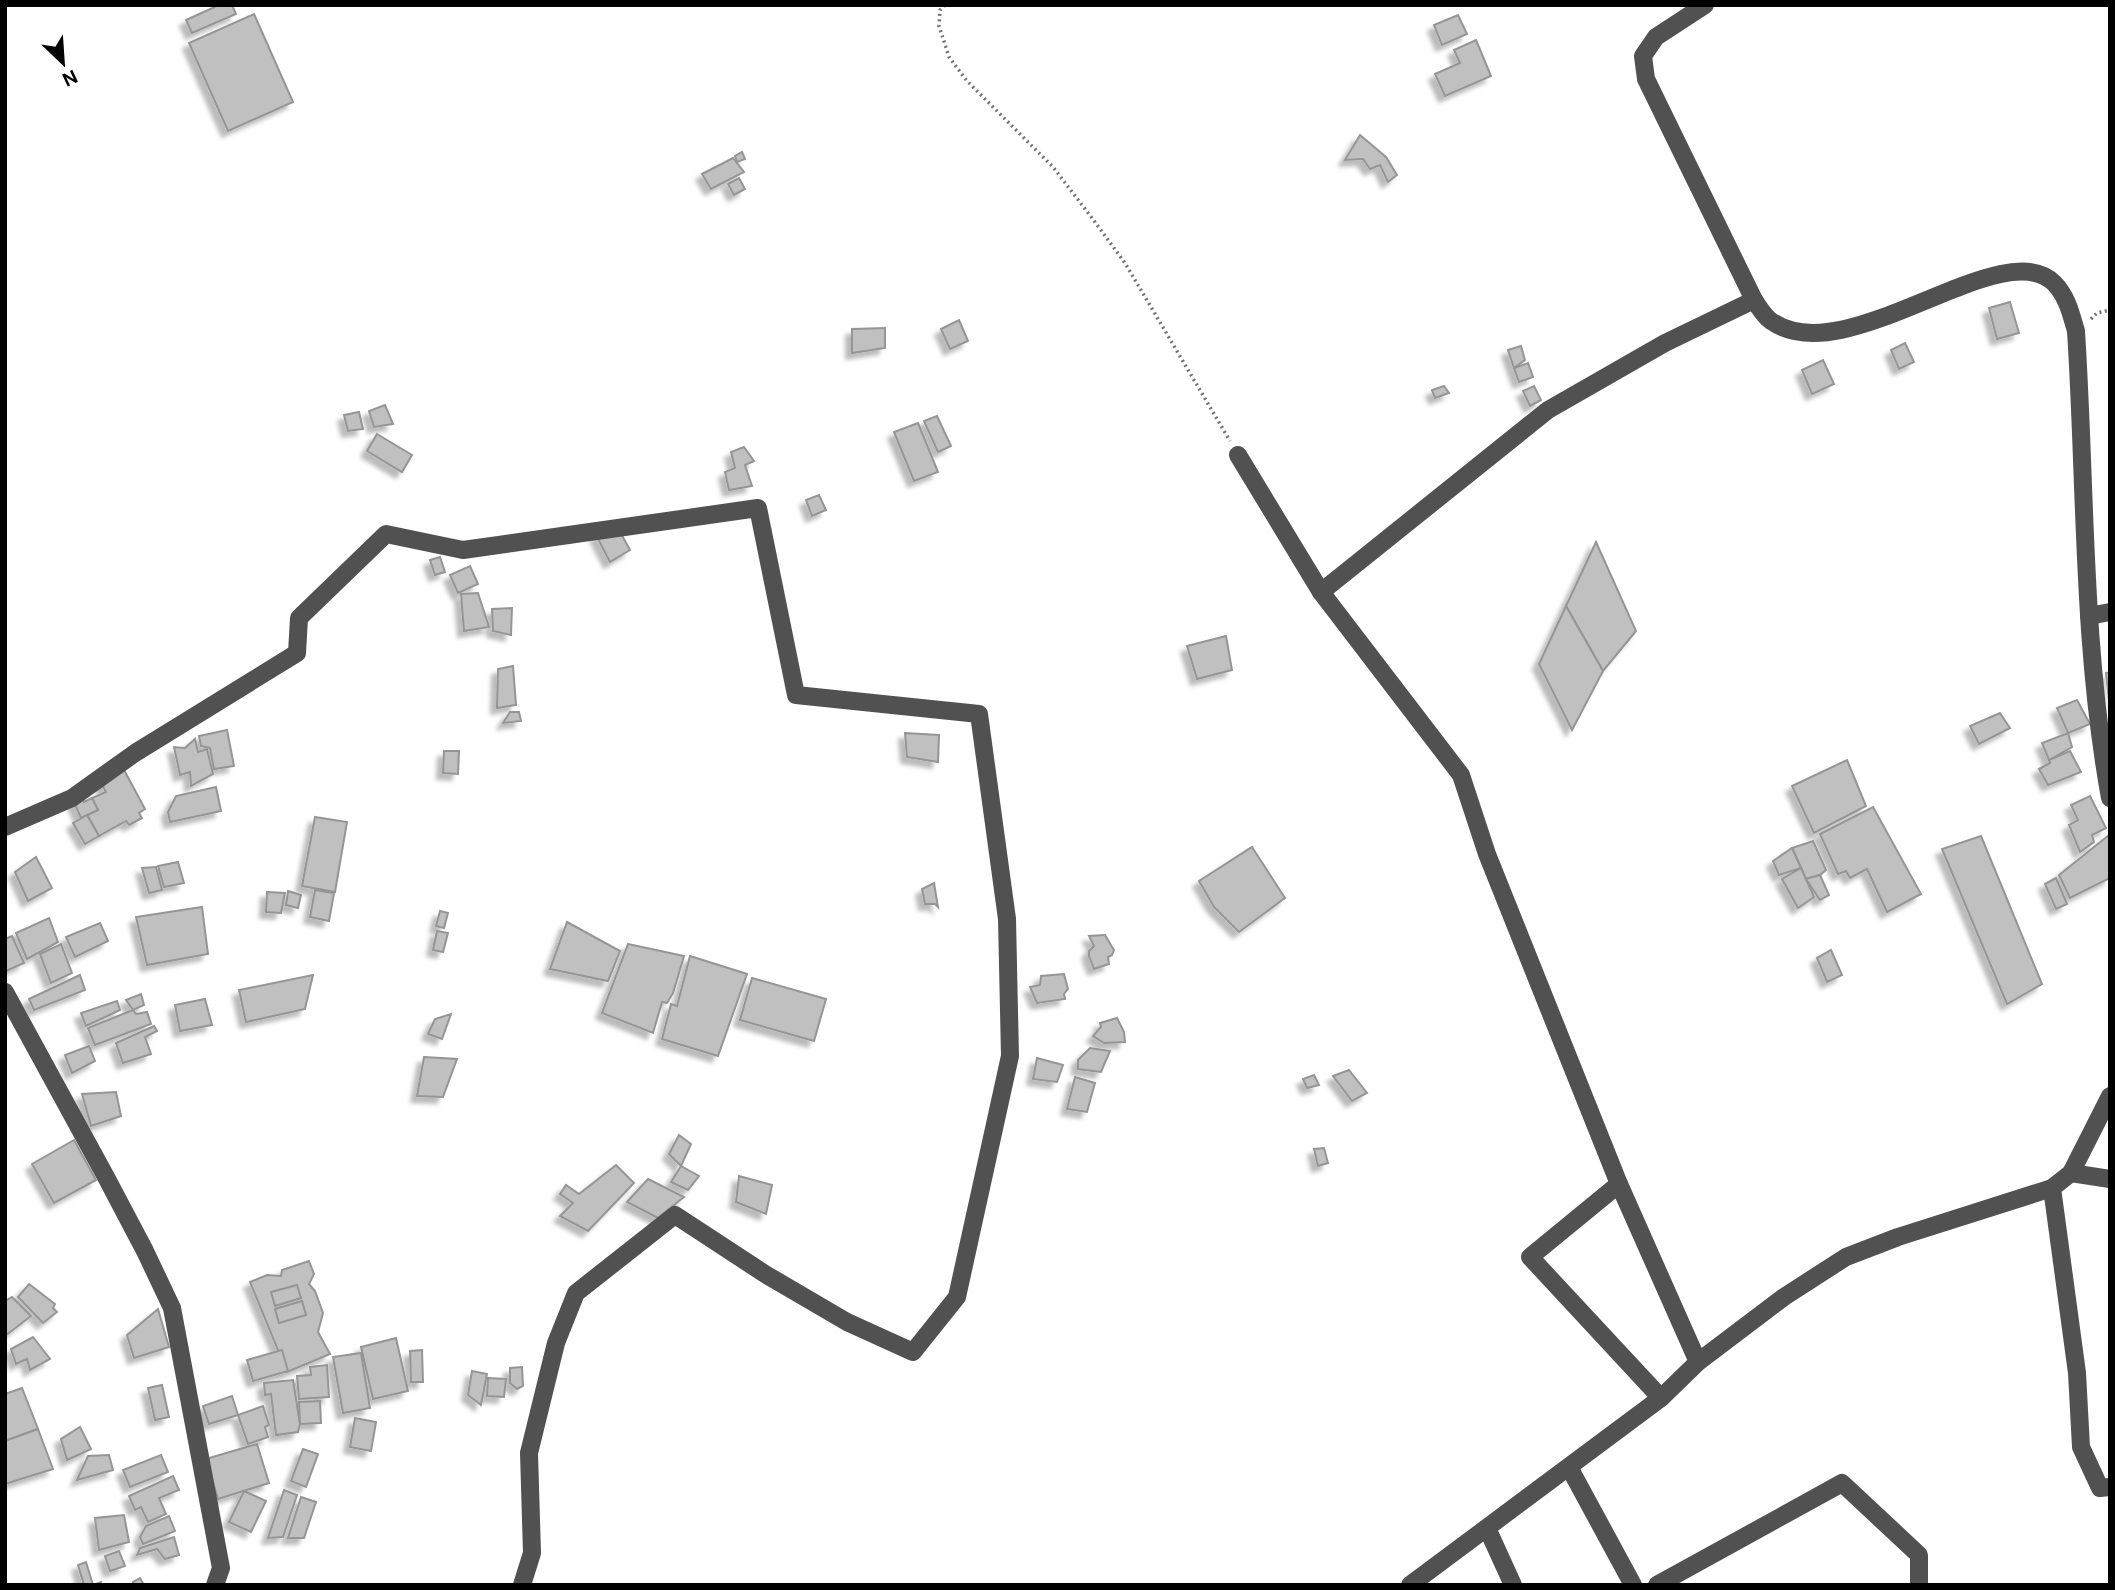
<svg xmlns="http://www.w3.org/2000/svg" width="2115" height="1590" font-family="'DM Sans',sans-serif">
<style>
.building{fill:#c0c0c0;stroke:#959595;stroke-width:2;filter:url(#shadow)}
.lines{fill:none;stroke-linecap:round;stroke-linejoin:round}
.path{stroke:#737373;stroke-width:3.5;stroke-dasharray:2 3.5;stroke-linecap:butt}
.minor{stroke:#515151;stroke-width:18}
</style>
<defs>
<filter id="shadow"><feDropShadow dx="-6" dy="6" stdDeviation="2" flood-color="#0004"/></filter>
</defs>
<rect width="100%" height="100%" fill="#fff"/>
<g class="building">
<path d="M219,5H232L236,14L192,33L186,20Z"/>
<path d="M254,14L293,102L228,131L189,43Z"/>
<path d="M1458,15L1467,34L1442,45L1434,25Z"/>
<path d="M1476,40L1491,76L1445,96L1435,74L1460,63L1454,50Z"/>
<path d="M1360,135L1386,157L1397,175L1388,182L1380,165L1370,169L1363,159L1345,160Z"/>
<path d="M742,152L745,159L737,162L735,156Z"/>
<path d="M733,158L744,172L711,189L702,174Z"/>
<path d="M739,178L745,189L734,195L728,184Z"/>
<path d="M2010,302L2019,333L1997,339L1989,308Z"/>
<path d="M959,320L968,341L950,349L941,329Z"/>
<path d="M885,328V348L852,353V329Z"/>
<path d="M1905,343L1914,362L1899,369L1891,350Z"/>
<path d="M1521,346L1525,360L1514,368L1508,350Z"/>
<path d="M1823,360L1834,384L1812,394L1802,370Z"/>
<path d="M1528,363L1533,377L1519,382L1514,368Z"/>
<path d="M1444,386L1449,393L1435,398L1432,390Z"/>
<path d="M1534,386L1541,400L1530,406L1523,391Z"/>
<path d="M385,405L393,424L374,427L369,411Z"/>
<path d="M359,412L363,429L348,431L344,415Z"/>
<path d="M937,416L951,446L938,452L924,421Z"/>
<path d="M918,423L938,472L914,481L894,432Z"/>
<path d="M377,434L412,455L402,472L367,451Z"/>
<path d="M744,447L754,461L745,465L752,486L729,490L725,472L735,468L731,452Z"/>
<path d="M819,495L826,510L812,516L806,500Z"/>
<path d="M619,530L630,550L610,562L596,535Z"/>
<path d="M1596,542L1636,631L1603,671L1566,606Z"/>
<path d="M440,557L445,572L435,575L430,560Z"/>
<path d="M470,566L478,584L458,593L450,575Z"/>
<path d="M478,593L489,627L464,631L461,594Z"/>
<path d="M1566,606L1603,671L1572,730L1539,664Z"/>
<path d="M512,608L511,635L493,631L492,609Z"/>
<path d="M1226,636L1232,670L1197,679L1187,646Z"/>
<path d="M513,666L516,705L497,708L498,669Z"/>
<path d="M2110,672V710L2106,673Z"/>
<path d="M2077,700L2090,724L2068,733L2057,708Z"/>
<path d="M510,712H519L521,721L503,723Z"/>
<path d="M2000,713L2010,728L1979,744L1970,726Z"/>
<path d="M227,730L234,766L214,769L210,748L201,746L199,736Z"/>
<path d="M905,733L939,735L938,762L907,757Z"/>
<path d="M2068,733L2072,747L2049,760L2042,743Z"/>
<path d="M195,739L198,752L207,749L213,774L191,786L190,772L180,775L174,747L185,748Z"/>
<path d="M444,751H459L458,774L443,773Z"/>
<path d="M2070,751L2081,772L2048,785L2039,769L2050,763L2049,760Z"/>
<path d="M1847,760L1866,806L1814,833L1792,786Z"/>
<path d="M123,768L145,809L139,813L142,818L129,825L126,821L99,836L87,815L98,810L92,798L106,792L100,781Z"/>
<path d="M216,787L221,811L170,822L168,812L176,796Z"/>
<path d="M80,794L84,802L92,798L98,810L81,818L72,798Z"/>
<path d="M2090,796L2106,828L2092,835L2094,842L2080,852L2069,825L2078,820L2071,805Z"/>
<path d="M1873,807L1921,894L1887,912L1867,869L1850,878L1846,871L1838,874L1820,834Z"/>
<path d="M87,815L99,836L85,844L73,823Z"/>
<path d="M315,817L347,822L335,892L302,886Z"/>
<path d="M2109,835L2110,878L2070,898L2059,875Z"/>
<path d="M1981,836L2042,984L2007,1004L1942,849Z"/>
<path d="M1813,841L1826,870L1820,875L1806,879L1792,848Z"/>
<path d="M1252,847L1285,898L1239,932L1214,907L1199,881Z"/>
<path d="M1792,848L1801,868L1779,875L1773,861Z"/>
<path d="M36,857L52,888L28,901L15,872Z"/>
<path d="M178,862L184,883L164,887L158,866Z"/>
<path d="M156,867L162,890L149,893L142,868Z"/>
<path d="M1801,868L1814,897L1798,908L1782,879Z"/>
<path d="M1820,875L1829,895L1820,900L1806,879Z"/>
<path d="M2056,878L2067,904L2056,909L2045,884Z"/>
<path d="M934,883L938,907L935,904H925L922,889Z"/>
<path d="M315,890L334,893L329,921L310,917Z"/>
<path d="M288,891L301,895L298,908L286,905Z"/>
<path d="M267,892L285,893L281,913L266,912Z"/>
<path d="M202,907L208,954L147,965L136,917Z"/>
<path d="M440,911L448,913L444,928L436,926Z"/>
<path d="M49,918L58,942L27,959L16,933Z"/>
<path d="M567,922L620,951L608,981L550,969Z"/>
<path d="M100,923L108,941L75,957L66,937Z"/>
<path d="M437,931L448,933L443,952L433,950Z"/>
<path d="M1105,935L1114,950L1112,955L1108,957L1109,964L1094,969L1089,956V951L1094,946L1089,936Z"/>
<path d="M12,936L24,963L6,971L5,939Z"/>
<path d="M61,944L72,973L51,983L40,954Z"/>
<path d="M628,944L684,956L673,993L667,1003L662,1002L653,1033L602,1013Z"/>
<path d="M1831,950L1842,975L1827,982L1817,958Z"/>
<path d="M690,956L747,974L718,1056L662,1039L671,1004L677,1006Z"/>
<path d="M1064,974L1068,989L1064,994L1065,999L1037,1003L1030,987L1040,985L1041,976Z"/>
<path d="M80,975L85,990L34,1010L29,999Z"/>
<path d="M313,975L305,1009L246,1022L239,990Z"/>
<path d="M752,978L826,999L814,1041L740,1020Z"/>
<path d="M141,994L144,1005L133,1010L126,1000Z"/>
<path d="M205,999L212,1025L180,1031L175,1005Z"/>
<path d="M117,1001L120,1010L86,1026L81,1013Z"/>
<path d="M133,1010L136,1014L147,1012L151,1024L95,1045L88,1028Z"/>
<path d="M451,1014L442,1039L428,1034L435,1019Z"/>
<path d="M1117,1018L1124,1032L1125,1042L1104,1043L1093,1036L1101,1027L1100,1023Z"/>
<path d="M154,1026L157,1031L145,1037L151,1054L123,1063L116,1043Z"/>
<path d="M89,1046L95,1061L72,1073L65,1055Z"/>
<path d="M1090,1048L1110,1051L1101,1072L1078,1069V1060Z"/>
<path d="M424,1057L457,1059L443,1097L417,1096Z"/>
<path d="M1037,1058L1063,1065L1057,1082L1033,1079Z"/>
<path d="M1349,1070L1367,1093L1352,1101L1333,1076Z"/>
<path d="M1314,1075L1319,1085L1307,1088L1303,1079Z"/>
<path d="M1075,1077L1095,1083L1087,1112L1067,1109Z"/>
<path d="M116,1092L121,1116L91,1126L82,1094Z"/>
<path d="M679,1135L691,1144L681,1166L669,1154Z"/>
<path d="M74,1140L96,1180L54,1203L32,1164Z"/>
<path d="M1324,1148L1328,1163L1318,1166L1314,1149Z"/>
<path d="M616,1165L634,1183L588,1231L560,1216L573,1203L560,1194L566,1185L579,1194Z"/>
<path d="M681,1166L699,1176L688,1190L671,1182Z"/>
<path d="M739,1176L772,1185L766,1214L736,1202Z"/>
<path d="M648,1179L684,1197L658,1218L627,1202Z"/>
<path d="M309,1261L314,1274L309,1284L315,1291L323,1313L318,1332L330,1354L287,1372L250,1282L267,1275L281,1276L282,1270Z"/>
<path d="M29,1284L55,1304L53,1308L57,1312L43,1323L18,1297Z"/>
<path d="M297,1285L301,1298L275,1306L271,1292Z"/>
<path d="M12,1297L31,1316L5,1336V1301Z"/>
<path d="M302,1301L306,1315L279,1323L275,1309Z"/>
<path d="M158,1309L169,1347L134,1358L127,1335Z"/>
<path d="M33,1337L50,1359L30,1370L27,1359L16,1364L11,1349Z"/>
<path d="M396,1338L408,1391L373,1399L361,1347Z"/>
<path d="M282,1350L288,1371L253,1381L247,1360Z"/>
<path d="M422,1350L423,1382H411L410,1351Z"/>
<path d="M361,1353L370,1408L343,1413L333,1357Z"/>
<path d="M327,1365L329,1397L299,1399L297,1376L311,1375L310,1367Z"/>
<path d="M522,1367L523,1386L517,1389L510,1383V1368Z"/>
<path d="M472,1371L487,1374L481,1405L468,1395Z"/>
<path d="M488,1378L506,1379L504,1397L487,1396Z"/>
<path d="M293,1380L300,1424L298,1432L276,1435L271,1394L265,1395L264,1383Z"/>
<path d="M162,1385L169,1417L155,1420L148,1388Z"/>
<path d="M22,1388L38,1429L5,1441V1394Z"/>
<path d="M232,1396L238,1415L209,1424L203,1406Z"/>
<path d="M320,1401L321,1423L300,1424L299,1402Z"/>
<path d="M263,1406L269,1425L265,1427L268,1437L248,1444L238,1415Z"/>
<path d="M355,1418L376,1422L371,1451L350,1447Z"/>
<path d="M80,1427L91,1449L67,1460L61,1439Z"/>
<path d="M38,1429L53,1469L5,1484V1441Z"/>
<path d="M257,1444L269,1483L218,1499L206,1459Z"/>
<path d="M303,1449L318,1454L306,1487L291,1481Z"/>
<path d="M109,1455L113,1470L77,1480L88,1456Z"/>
<path d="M161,1455L168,1472L130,1487L123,1470Z"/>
<path d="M173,1476L179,1490L159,1498L166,1514L148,1522L141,1507L135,1510L129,1496Z"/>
<path d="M284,1490L297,1495L283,1537L268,1538Z"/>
<path d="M244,1491L266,1501L251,1532L229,1522Z"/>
<path d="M301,1497L316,1502L304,1538H288Z"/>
<path d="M124,1515L129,1542L99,1550L95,1518Z"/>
<path d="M169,1516L175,1531L143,1544L140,1537L146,1526Z"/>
<path d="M174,1537L179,1555L165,1559L157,1549L137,1555L140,1548Z"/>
<path d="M119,1551L125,1566L110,1571L105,1556Z"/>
<path d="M86,1562L93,1585L101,1582L102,1585H84L78,1565Z"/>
<path d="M140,1578L144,1585H134L133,1582Z"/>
</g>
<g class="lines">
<g class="path">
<path d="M945,5L940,10L939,26L949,57L967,81L1053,167L1092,218L1125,263L1230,441"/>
<path d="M2091,319L2097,313L2110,310"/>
</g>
<g class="minor">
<path d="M1705,5L1656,37L1643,56L1646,79L1754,300C1759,307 1764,316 1771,321C1846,374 2002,231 2054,283C2067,296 2071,314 2076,331C2086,487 2082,644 2110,798"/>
<path d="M1238,455L1321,592L1461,775L1487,854L1619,1184L1698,1362"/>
<path d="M1321,592L1548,410L1665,343L1754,300"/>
<path d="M2089,616L2110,612"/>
<path d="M5,827L72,798L135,753L297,653L299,618L386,534L463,550L758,508L796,695L979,714L1007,919L1010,1056L957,1297L913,1352L847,1322L765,1274L675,1215L576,1293L556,1343L529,1453L532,1553L522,1585"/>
<path d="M5,992L106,1177L145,1251L172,1308L221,1568L215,1585"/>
<path d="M2110,1096L2071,1173L2052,1188L2077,1373L2081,1447L2100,1488L2110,1487"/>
<path d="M2071,1173L2110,1179"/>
<path d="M1619,1184L1530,1257L1661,1398"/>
<path d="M1569,1467L1633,1585"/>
<path d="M1487,1528L1513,1585"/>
<path d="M1410,1585L1661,1398L1698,1362L1784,1297L1846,1257L1898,1237L2052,1188"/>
<path d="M1657,1585L1842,1483L1919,1555V1585"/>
</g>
</g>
<rect width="2115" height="1590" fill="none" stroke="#000000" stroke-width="14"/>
<g transform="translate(63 63) rotate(155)" stroke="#ffffff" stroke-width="5" paint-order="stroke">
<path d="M0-5L12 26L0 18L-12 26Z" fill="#000000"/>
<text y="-10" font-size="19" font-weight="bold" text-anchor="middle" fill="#000000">N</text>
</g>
</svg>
